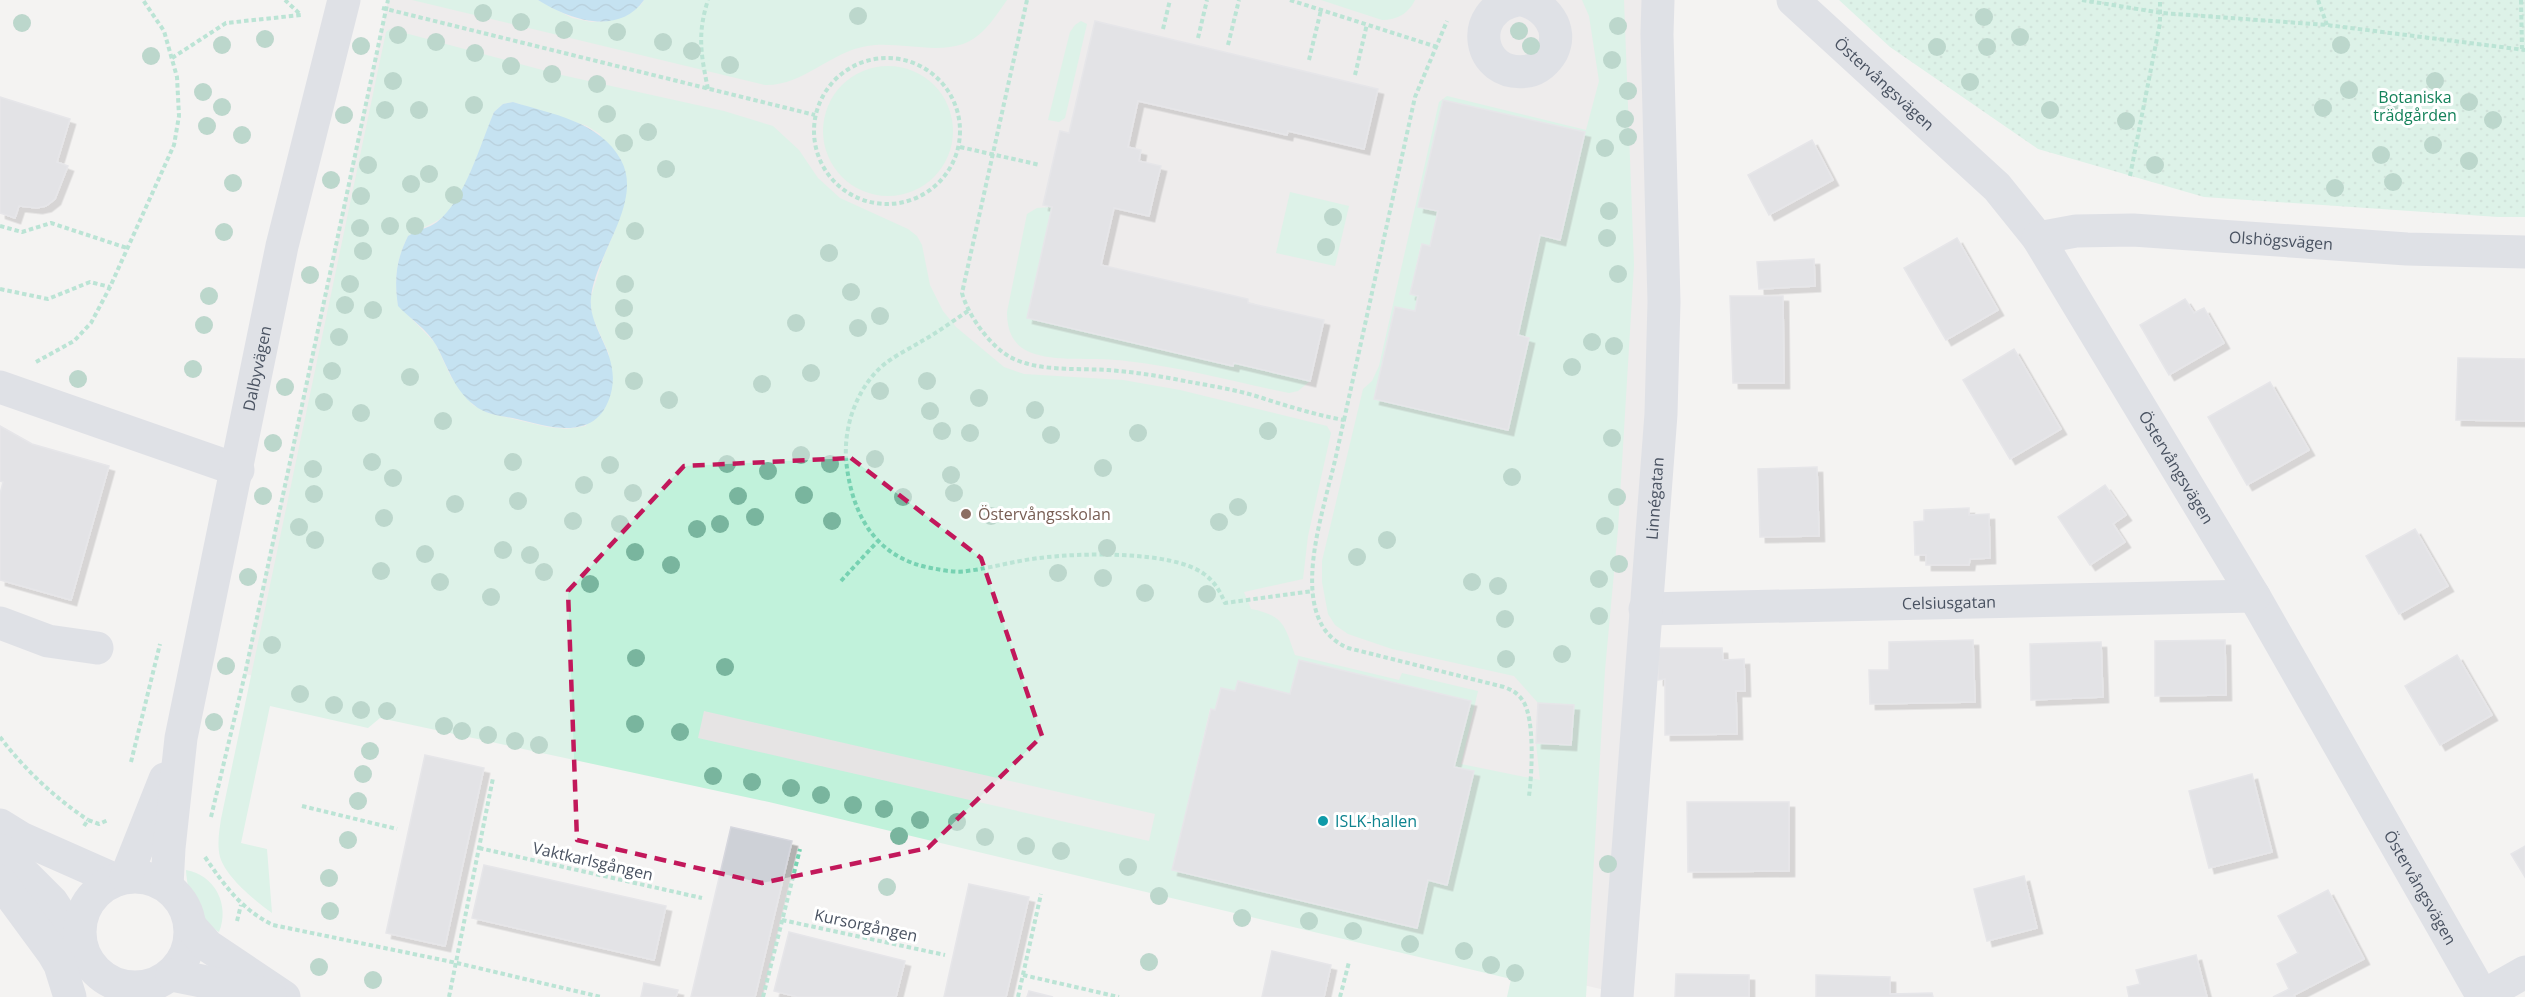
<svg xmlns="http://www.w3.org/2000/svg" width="2525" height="997" font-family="'Open Sans',sans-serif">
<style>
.education{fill:#e6e4e4}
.grass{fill:#c1f2db;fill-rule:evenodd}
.garden{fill:url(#garden-dots)}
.water{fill:url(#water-waves)}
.building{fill:#ced1d7;stroke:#d6d7de;stroke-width:1.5;filter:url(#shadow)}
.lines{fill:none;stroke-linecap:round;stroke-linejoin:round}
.path{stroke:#77d2b2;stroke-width:4;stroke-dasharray:4.5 3;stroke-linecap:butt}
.minor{stroke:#c6ccd7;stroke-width:33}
.tree{fill:#79b59e}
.marked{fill:none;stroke:#c2185b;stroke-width:4.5;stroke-dasharray:12 8;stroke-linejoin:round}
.education-dot{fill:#8d6e63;stroke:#fff;stroke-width:2}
.culture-dot{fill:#0f9aa8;stroke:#fff;stroke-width:2}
.labels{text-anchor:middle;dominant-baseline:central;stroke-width:6;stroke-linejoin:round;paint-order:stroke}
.street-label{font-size:16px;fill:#495261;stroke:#fff}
.park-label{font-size:16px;fill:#14825a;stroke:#fff}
.education-label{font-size:16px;fill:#785e54;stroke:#fff;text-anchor:start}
.culture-label{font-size:16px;fill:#0d838f;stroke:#fff;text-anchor:start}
</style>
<defs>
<pattern id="garden-dots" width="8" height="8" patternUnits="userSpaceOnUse" patternTransform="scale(1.5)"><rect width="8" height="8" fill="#c1f2db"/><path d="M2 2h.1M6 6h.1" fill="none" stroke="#a7d1be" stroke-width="1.8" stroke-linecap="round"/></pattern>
<pattern id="water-waves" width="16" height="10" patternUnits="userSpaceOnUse" patternTransform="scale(1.5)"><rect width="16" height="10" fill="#8ccef0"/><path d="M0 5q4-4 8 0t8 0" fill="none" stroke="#74aac6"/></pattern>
<filter id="shadow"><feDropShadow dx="5.5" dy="5.5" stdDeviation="0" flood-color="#0004"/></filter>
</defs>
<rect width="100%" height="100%" fill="#f4f3f2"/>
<path class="education" d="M388,0H1658L1661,166L1618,993L245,674Z"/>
<g class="grass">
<path d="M412,0H538L572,18L591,22L608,21L640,6L644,0H1007C995,17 983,37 963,44C934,54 897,41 867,46C830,52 803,86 765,85Z"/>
<path d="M1321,0H1415C1408,14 1397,20 1382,20Z"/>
<path d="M1582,0H1624L1634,265L1618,529L1605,670L1586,997H1507L1511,979L769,802L380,718L368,728L270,706L241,843L267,849L272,913C255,901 226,877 220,857C217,845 219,832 221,819L386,32L390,29L557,74L724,111L773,126L799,150L818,178L840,198L908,229L917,236L922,245L930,285L943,311L956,327L1004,367L1024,374L1123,380L1180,390L1327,426L1331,433L1308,536L1303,579L1244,592L1251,609C1284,615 1285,627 1295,655L1399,680L1402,673L1478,691L1461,764L1540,780L1536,743L1538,703L1514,676L1392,649L1348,634L1335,625L1328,614L1322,582V561L1363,389L1372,381L1379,366L1439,102L1447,96L1586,130L1599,81L1589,16ZM1443,100L1585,132L1560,239L1540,235L1518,335L1528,338L1508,430L1374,399L1395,307L1415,311L1418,296L1410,294L1421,244L1430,246L1438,211L1418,207ZM513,102L587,126L600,134L616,228L604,256L591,297V306L592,316L609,354L586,426L567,429L547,427L488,413L473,405L451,377L435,343L398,305C394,279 396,260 408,236C422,227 435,224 448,213C463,199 485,135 494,112L503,104ZM1299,660L1470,701L1454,767L1474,772L1447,885L1428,880L1417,928L1172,870L1210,709L1215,710L1221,688L1235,691L1238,682L1290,694ZM704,711L1155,814L1149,841L698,738Z"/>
<path d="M1081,21L1087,24L1065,118L1059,122L1048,120L1070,32L1075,25Z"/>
<circle cx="888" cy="131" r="65"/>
<path d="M1290,192L1349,206L1335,266L1276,253Z"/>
<path d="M1052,207L1027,318L1233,366L1234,363L1310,381L1298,391L1289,393C1235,382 1181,367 1126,361C1099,357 1060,362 1035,354C1014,348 1007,332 1007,312L1027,214L1037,208Z"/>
<path d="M186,870C215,875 230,905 219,932C197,919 187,893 186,870Z"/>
</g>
<path class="garden" d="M1839,0H2525V217H2498L2204,197L2038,149L1890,47Z"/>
<g class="water">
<path d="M538,0H644C618,37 568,19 538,0Z"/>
<path d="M513,102C551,114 600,121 621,160C644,202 594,256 591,298C588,330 621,353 611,393C598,442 553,428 517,419C502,416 486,415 474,405C454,390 447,365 436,345C427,329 410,319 398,306C394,279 396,260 408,236C417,230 429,228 437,222C465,200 480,145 494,112L503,104Z"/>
</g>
<g class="building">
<path d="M1095,21L1378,89L1364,149L1288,131L1287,135L1138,101L1128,147L1141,150L1139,161L1161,166L1155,190L1149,216L1114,208L1101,265L1248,299V303L1324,320L1310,381L1234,363L1233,366L1027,318L1052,207L1043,205L1060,131L1069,133Z"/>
<path d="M0,97L70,119L57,162L68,166L55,199L46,206L37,208L19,206L15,218L0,213Z"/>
<path d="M1443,100L1585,132L1560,240L1540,235L1518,335L1529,338L1508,430L1374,399L1395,307L1415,311L1418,296L1410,294L1422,244L1430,246L1438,211L1418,207Z"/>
<path d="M1812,140L1833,180L1769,215L1748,175Z"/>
<path d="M1957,238L1998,310L1946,340L1904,268Z"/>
<path d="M1814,259L1815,286L1759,289L1757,262Z"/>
<path d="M1730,296H1783L1784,383H1733Z"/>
<path d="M2185,299L2194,313L2204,308L2224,343L2169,375L2140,325Z"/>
<path d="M2014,349L2061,429L2010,459L1963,380Z"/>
<path d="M2458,358L2525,359V421L2456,420Z"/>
<path d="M2270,382L2309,450L2247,485L2208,417Z"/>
<path d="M0,426L32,444L109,466L71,600L0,580V494L3,482L0,481Z"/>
<path d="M1817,467L1819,536L1760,537L1758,469Z"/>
<path d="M2105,485L2126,515L2113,524L2125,542L2090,565L2058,517Z"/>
<path d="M1969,508V515L1989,514L1990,558L1970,559L1969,565H1926V555H1915L1914,522L1924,521V510Z"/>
<path d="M2415,529L2448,586L2399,614L2366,556Z"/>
<path d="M1973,640L1975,702L1870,704L1869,670H1889V642Z"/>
<path d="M2225,640L2226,695L2155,696V641Z"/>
<path d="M2101,642L2103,697L2031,700L2030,644Z"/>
<path d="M1658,648H1722L1723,660L1744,659L1745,691H1736L1737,734L1665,735V679L1658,680Z"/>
<path d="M2457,655L2492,715L2440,745L2405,686Z"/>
<path d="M1299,660L1471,701L1454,767L1474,771L1447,885L1428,880L1417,928L1172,870L1211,709L1215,710L1221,688L1235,691L1238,681L1290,694Z"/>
<path d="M1538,703L1574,705L1571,745L1536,743Z"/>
<path d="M425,755L484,768L445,946L386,933Z"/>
<path d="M2252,774L2272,852L2209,868L2189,791Z"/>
<path d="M1687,802H1789V871L1688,872Z"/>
<path d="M731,827L792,841L755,997H691Z"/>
<path d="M2525,846V877L2511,854Z"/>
<path d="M484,865L666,906L654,960L472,918Z"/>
<path d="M2024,876L2037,928L1987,941L1974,889Z"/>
<path d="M969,884L1029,897L1006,997H944Z"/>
<path d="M2328,890L2364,959L2294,995L2295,997H2273L2289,989L2277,964L2298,953L2278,916Z"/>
<path d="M789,932L905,961L896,997H798L774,991Z"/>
<path d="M1272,951L1331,965L1324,997H1262Z"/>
<path d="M2196,955L2207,997H2129L2127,987L2140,984L2136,970Z"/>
<path d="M1676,974L1749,975V997H1675Z"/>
<path d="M1816,975L1890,977V994L1932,993L1933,997H1816Z"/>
<path d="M644,983L678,990L676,997H641Z"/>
<path d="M1029,991L1053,997H1027Z"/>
</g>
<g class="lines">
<g class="path">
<path d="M1027,0L962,293C968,315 989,345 1010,357C1038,372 1077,368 1108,370C1134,372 1159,376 1185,381C1211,386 1240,390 1265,399C1291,407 1316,415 1344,420C1339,441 1335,463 1329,484C1318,530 1289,623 1348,648L1504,687C1512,690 1518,693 1523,701C1535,719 1532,774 1529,796"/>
<path d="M1290,0L1437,47"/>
<path d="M2082,0L2162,13L2327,25L2525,50"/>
<path d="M2318,0L2327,25"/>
<path d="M2521,0L2522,49"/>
<path d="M382,8L815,115"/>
<path d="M1163,29L1170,0"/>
<path d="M1198,38L1207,0"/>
<path d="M1228,45L1239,0"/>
<circle cx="887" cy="131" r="73"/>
<path d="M172,58L226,23L301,15L285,0"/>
<path d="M1309,60L1321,10"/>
<path d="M1355,75L1367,24"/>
<path d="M708,89C701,55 697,34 708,0"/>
<path d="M960,147L1040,165"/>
<path d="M2130,176L2160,23V0"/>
<path d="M0,226L22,232L51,223L127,248"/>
<path d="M0,289L48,299L90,282L110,287"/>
<path d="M968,311C953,321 938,332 922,341C907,350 888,359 877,371C853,396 842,434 847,468C854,519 878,558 931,568C942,570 955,573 967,571C991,568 1014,561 1039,558C1078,553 1172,550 1204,574C1215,582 1220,591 1225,603L1313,591"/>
<path d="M36,362L74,341L91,323L110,287L174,145L179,116L177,77L164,31L143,0"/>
<path d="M1344,420L1415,97L1447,21"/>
<path d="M841,581L877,542"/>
<path d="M0,737C24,769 55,798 88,820"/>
<path d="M131,762L160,644"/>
<path d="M302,806L397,829"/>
<path d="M211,817L245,674L388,0"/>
<path d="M84,826L88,820L99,824L108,820"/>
<path d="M479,848L702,898"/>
<path d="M205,857C224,885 242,910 273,925L457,963L601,997"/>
<path d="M782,920L945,955"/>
<path d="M237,921L241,905"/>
<path d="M1023,975L1119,997"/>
<path d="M449,997L493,778"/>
<path d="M763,997L800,849"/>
<path d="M1018,997L1041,894"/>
<path d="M1340,997L1349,962"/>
</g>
<g class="minor">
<path d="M1517,0C1466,10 1477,79 1528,71C1538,69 1547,61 1552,52C1564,28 1545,6 1523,0"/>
<path id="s1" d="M1793,0L1997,187L2038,238L2254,596L2483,997"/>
<path id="s2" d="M2038,238L2076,231L2133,230L2407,249L2525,252"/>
<path d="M0,387L238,470"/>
<path id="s3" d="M1645,609L2254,596"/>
<path d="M0,623L48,641L97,648"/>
<path d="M0,825L21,838L116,880"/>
<path d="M0,850L52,902L82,948"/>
<circle cx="135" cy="932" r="55"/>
<path d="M126,877L165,779"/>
<path d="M0,881L53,953L60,965L70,997"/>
<path id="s4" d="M167,886L169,848L181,738L282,246L344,0"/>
<path d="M191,927L208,946L284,997"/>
<path d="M172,975L270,995"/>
<path id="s5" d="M1617,997L1661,414L1664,302L1657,34L1658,0"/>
<path d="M2481,997L2525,972"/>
</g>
</g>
<g class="tree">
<circle cx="483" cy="13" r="9"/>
<circle cx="858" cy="16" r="9"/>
<circle cx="1984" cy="17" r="9"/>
<circle cx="521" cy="22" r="9"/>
<circle cx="22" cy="23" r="9"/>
<circle cx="1618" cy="26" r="9"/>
<circle cx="564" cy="30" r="9"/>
<circle cx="1519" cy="31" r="9"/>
<circle cx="617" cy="32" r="9"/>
<circle cx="398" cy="35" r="9"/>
<circle cx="2020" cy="37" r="9"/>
<circle cx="265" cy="39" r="9"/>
<circle cx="436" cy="42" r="9"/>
<circle cx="663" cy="42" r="9"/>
<circle cx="222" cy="45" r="9"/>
<circle cx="2341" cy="45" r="9"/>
<circle cx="361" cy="46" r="9"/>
<circle cx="1531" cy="46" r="9"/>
<circle cx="1937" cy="47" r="9"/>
<circle cx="1987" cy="47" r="9"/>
<circle cx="692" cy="51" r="9"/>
<circle cx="475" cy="53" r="9"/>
<circle cx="151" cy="56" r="9"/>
<circle cx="1612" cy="60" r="9"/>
<circle cx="730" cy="65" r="9"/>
<circle cx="511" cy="66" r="9"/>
<circle cx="552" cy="74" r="9"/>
<circle cx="393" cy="81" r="9"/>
<circle cx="2435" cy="81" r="9"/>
<circle cx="1970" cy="82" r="9"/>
<circle cx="597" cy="84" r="9"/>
<circle cx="2349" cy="90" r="9"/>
<circle cx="1628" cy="91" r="9"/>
<circle cx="203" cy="92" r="9"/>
<circle cx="2469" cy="102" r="9"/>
<circle cx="474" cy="105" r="9"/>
<circle cx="222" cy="107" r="9"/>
<circle cx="2323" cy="108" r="9"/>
<circle cx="2389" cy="108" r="9"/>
<circle cx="385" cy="110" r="9"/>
<circle cx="419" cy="110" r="9"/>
<circle cx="2050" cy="110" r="9"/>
<circle cx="607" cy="114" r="9"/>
<circle cx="344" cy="115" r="9"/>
<circle cx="1625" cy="119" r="9"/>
<circle cx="2493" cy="120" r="9"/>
<circle cx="2126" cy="121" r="9"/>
<circle cx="207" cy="126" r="9"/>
<circle cx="648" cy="132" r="9"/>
<circle cx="242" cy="135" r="9"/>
<circle cx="1628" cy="137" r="9"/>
<circle cx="624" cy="143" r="9"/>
<circle cx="2433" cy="145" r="9"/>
<circle cx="1605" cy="148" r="9"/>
<circle cx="2381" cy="155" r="9"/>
<circle cx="2469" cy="161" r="9"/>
<circle cx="368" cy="165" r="9"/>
<circle cx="2155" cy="165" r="9"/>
<circle cx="666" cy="169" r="9"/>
<circle cx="429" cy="174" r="9"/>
<circle cx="331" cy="180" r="9"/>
<circle cx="2393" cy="182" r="9"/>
<circle cx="233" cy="183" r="9"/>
<circle cx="411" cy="184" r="9"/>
<circle cx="2335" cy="188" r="9"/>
<circle cx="454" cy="195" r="9"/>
<circle cx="361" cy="196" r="9"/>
<circle cx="1609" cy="211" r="9"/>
<circle cx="1333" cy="217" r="9"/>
<circle cx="390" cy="226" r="9"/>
<circle cx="415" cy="226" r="9"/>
<circle cx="360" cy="228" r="9"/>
<circle cx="635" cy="231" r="9"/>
<circle cx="224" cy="232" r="9"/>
<circle cx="1607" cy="238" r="9"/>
<circle cx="1326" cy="247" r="9"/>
<circle cx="363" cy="251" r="9"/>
<circle cx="829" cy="253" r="9"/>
<circle cx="1618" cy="274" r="9"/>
<circle cx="310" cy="275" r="9"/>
<circle cx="350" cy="284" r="9"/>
<circle cx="625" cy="284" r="9"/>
<circle cx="851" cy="292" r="9"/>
<circle cx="209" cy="296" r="9"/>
<circle cx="345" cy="305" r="9"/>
<circle cx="624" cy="308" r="9"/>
<circle cx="373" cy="310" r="9"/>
<circle cx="880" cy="316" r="9"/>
<circle cx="796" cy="323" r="9"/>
<circle cx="204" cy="325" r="9"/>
<circle cx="858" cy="328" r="9"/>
<circle cx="624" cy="331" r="9"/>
<circle cx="339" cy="337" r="9"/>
<circle cx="1592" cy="342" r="9"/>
<circle cx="1614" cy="346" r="9"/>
<circle cx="1572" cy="367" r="9"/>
<circle cx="193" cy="369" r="9"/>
<circle cx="332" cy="371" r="9"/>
<circle cx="811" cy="373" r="9"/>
<circle cx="410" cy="377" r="9"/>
<circle cx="78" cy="379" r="9"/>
<circle cx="634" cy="381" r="9"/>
<circle cx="927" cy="381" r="9"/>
<circle cx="762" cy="384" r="9"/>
<circle cx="285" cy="387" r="9"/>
<circle cx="880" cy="391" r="9"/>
<circle cx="979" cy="398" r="9"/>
<circle cx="669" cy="400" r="9"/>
<circle cx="324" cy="402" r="9"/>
<circle cx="1035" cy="410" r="9"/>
<circle cx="930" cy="411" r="9"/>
<circle cx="361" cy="413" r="9"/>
<circle cx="443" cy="421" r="9"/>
<circle cx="942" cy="431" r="9"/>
<circle cx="1268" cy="431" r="9"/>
<circle cx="970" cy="433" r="9"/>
<circle cx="1138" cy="433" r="9"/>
<circle cx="1051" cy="435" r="9"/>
<circle cx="1612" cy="438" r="9"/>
<circle cx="273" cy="443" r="9"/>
<circle cx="801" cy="455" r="9"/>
<circle cx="875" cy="459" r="9"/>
<circle cx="372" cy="462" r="9"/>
<circle cx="513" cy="462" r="9"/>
<circle cx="727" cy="464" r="9"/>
<circle cx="830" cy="464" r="9"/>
<circle cx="610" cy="465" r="9"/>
<circle cx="1103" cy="468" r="9"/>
<circle cx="313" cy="469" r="9"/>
<circle cx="768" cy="471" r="9"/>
<circle cx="951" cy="475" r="9"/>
<circle cx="1512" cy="477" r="9"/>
<circle cx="393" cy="478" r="9"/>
<circle cx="584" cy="485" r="9"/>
<circle cx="633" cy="493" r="9"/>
<circle cx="954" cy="493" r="9"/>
<circle cx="314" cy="494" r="9"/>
<circle cx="804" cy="495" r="9"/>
<circle cx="263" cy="496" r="9"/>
<circle cx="738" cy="496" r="9"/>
<circle cx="903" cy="497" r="9"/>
<circle cx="1617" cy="497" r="9"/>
<circle cx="518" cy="501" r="9"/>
<circle cx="455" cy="504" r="9"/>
<circle cx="1238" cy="507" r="9"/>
<circle cx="991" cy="516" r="9"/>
<circle cx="755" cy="517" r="9"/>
<circle cx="384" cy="518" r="9"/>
<circle cx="573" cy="521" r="9"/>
<circle cx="832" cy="521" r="9"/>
<circle cx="1219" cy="522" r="9"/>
<circle cx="620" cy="524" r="9"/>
<circle cx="720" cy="524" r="9"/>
<circle cx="1605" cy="526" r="9"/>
<circle cx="299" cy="527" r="9"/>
<circle cx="697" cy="529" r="9"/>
<circle cx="315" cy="540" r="9"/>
<circle cx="1387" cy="540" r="9"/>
<circle cx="1107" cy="548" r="9"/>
<circle cx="503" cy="550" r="9"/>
<circle cx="635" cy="552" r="9"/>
<circle cx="425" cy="554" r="9"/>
<circle cx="530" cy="555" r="9"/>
<circle cx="1357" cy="557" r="9"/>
<circle cx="1619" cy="564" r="9"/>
<circle cx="671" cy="565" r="9"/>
<circle cx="381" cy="571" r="9"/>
<circle cx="544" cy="572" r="9"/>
<circle cx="1058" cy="573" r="9"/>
<circle cx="248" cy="577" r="9"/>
<circle cx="1103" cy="578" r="9"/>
<circle cx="1599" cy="579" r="9"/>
<circle cx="440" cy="582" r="9"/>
<circle cx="1472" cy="582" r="9"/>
<circle cx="590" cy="584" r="9"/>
<circle cx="1498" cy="586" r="9"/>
<circle cx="1145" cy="593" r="9"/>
<circle cx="1207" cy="594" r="9"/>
<circle cx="491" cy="597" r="9"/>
<circle cx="1599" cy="616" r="9"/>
<circle cx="1505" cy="619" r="9"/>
<circle cx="272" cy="645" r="9"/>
<circle cx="1562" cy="654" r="9"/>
<circle cx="636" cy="658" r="9"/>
<circle cx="1506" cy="659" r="9"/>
<circle cx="226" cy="666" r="9"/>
<circle cx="725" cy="667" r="9"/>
<circle cx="300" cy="694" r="9"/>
<circle cx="334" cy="705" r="9"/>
<circle cx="361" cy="710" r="9"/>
<circle cx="387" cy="711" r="9"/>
<circle cx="214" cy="722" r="9"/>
<circle cx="635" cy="724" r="9"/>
<circle cx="444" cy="726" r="9"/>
<circle cx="462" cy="731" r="9"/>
<circle cx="680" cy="732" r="9"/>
<circle cx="488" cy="735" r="9"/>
<circle cx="515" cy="741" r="9"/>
<circle cx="539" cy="745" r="9"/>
<circle cx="370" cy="751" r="9"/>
<circle cx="363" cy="774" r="9"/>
<circle cx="713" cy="776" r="9"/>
<circle cx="752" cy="782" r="9"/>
<circle cx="791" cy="788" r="9"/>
<circle cx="821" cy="795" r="9"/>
<circle cx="358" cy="801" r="9"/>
<circle cx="853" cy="805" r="9"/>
<circle cx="884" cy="809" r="9"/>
<circle cx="920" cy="820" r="9"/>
<circle cx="957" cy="822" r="9"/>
<circle cx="899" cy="836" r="9"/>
<circle cx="985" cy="837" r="9"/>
<circle cx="348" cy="840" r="9"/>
<circle cx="1026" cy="846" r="9"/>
<circle cx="1061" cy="851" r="9"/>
<circle cx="1608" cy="864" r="9"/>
<circle cx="1128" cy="867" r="9"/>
<circle cx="329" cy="878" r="9"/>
<circle cx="887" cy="887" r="9"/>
<circle cx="1159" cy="896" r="9"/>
<circle cx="330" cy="911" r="9"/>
<circle cx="1242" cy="918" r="9"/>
<circle cx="1309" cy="921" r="9"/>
<circle cx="1353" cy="931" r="9"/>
<circle cx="1410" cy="944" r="9"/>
<circle cx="1464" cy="951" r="9"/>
<circle cx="1149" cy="962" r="9"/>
<circle cx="1491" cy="965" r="9"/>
<circle cx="319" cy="967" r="9"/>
<circle cx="1515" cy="973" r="9"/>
<circle cx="373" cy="980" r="9"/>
</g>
<path d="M0 0H2525V997H0ZM851,458L981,558L1042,736L928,848L762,883L577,840L568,591L684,466Z" fill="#f4f3f2" fill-opacity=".55" fill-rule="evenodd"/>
<path class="marked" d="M851,458L981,558L1042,736L928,848L762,883L577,840L568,591L684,466Z"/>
<circle class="education-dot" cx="966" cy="514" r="6"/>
<circle class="culture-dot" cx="1323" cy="821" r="6"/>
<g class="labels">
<g class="street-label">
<text stroke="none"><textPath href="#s1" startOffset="124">Östervångsvägen</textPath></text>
<text stroke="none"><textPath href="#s2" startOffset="244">Olshögsvägen</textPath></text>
<text stroke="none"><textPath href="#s4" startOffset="526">Dalbyvägen</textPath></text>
<text stroke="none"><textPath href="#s1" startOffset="610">Östervångsvägen</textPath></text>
<text stroke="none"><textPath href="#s5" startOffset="500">Linnégatan</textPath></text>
<text stroke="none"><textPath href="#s3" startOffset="304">Celsiusgatan</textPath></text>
<text transform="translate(593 861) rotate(13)">Vaktkarlsgången</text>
<text stroke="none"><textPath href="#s1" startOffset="1096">Östervångsvägen</textPath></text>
<text transform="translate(866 925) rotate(12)">Kursorgången</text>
</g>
<g class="park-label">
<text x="2415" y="97">Botaniska<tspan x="2415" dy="18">trädgården</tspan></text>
</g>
<g class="education-label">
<text x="978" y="514">Östervångsskolan</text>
</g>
<g class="culture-label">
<text x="1335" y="821">ISLK-hallen</text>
</g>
</g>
</svg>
